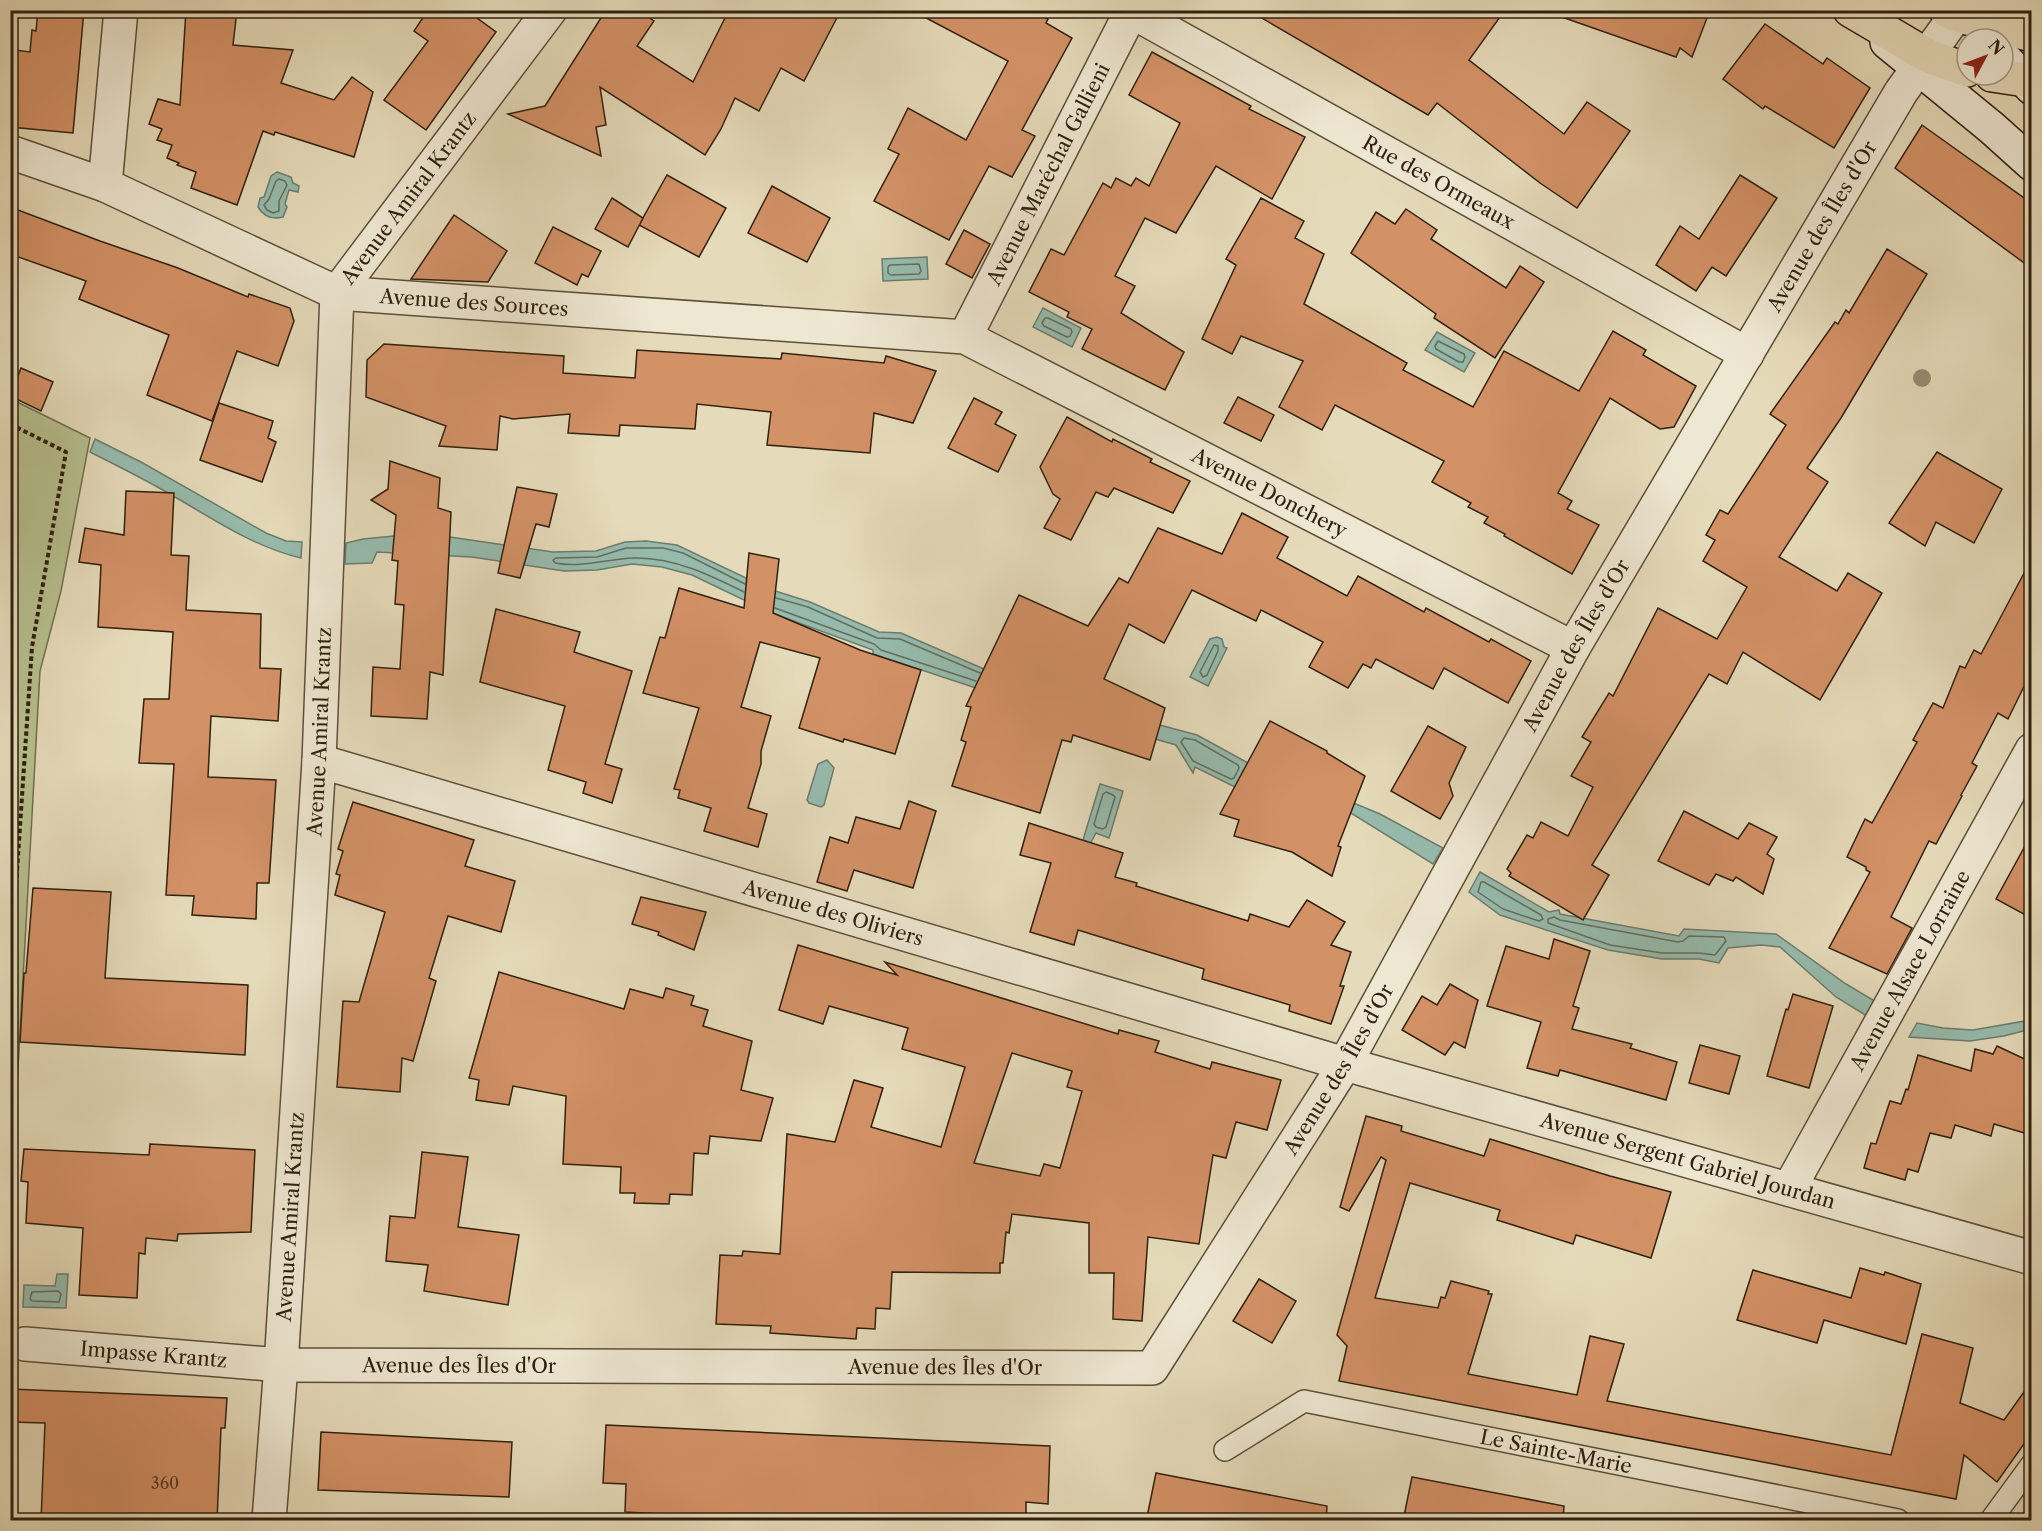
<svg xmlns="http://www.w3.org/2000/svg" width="2042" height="1531" font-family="'Libre Caslon Text',serif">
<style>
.green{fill:#b6bf8e;stroke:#73704e;stroke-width:1.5}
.water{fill:#96bbad;stroke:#6d7d6e;stroke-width:1.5}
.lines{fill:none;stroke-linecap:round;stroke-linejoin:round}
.shore{stroke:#636e5e;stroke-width:1.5}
.building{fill:#d39166;stroke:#30210f;stroke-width:1.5;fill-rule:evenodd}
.lane-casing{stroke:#5d4f3a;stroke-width:24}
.street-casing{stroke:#5d4f3a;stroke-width:36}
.secondary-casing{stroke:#30210f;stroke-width:36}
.primary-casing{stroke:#30210f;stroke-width:36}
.path{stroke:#30210f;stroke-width:4;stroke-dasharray:4.5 3;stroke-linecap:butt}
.lane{stroke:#eee7d2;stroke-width:21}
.street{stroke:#eee7d2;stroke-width:33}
.secondary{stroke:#eee7d2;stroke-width:33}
.primary{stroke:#e5dab9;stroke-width:33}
.tree{fill:#978e70}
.labels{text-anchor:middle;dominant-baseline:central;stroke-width:5;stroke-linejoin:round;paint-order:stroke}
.number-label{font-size:16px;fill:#593d25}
.street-label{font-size:20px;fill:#30210f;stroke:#eee7d2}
</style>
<rect width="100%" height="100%" fill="#e5dab9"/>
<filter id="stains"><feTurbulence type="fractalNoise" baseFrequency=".00333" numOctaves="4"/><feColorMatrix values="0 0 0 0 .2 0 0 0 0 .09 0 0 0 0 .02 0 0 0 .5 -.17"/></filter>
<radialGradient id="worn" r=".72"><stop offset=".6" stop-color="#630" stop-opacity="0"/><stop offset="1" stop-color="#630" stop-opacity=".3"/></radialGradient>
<path class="green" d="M11,399L90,438L61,591L40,671L11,1195Z"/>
<g class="water">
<path d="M277,172L291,177L293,183L299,186L298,192L289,190L285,204L287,207L283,217C272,220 264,217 258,207L260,198L264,197L271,176Z"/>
<path d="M927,257L928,279L883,281L882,259Z"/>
<path d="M1043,308L1081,328L1072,347L1033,327Z"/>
<path d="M1437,332L1475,353L1464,372L1425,350Z"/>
<path d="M95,439L141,462L266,533L286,541L302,542L301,558C250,546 206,514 161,489C138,476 114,464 90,452Z"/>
<path d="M404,535L443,536L553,552L596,551L625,542L646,541L677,545L769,589L810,602L879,632L901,633L984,669L1018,687L1197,735L1248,763L1339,797L1380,814L1443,848L1433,864L1351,813L1247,793L1195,767L1193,773L1176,745L976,688L873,654V650L769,612L692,575L662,567L632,564L597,570L564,571L472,557L377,552L372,563L345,564L346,543L363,539Z"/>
<path d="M1217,637L1222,639L1224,647L1227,648L1208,686L1190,677L1210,639Z"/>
<path d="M827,760L834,768L824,805L821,807L809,803L807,800L818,764Z"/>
<path d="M1100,784L1123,791L1109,838L1096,833L1090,844L1083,840Z"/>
<path d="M1480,872L1549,912L1559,910L1560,914L1679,936L1684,929L1776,934L1846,984L1878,1003L1870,1018L1836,997L1780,947L1761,945L1728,948L1719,963L1699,959H1662L1608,950L1500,915L1469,892Z"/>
<path d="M2031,1020V1029L2004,1036L1970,1041L1909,1037L1917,1023L1943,1028L1973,1030Z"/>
<path d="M57,1274H68L66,1308L23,1307L24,1285L55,1286Z"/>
</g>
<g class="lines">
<g class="shore">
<path d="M279,179L285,181L287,185L279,201V211L273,213L267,210L264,205L269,199L276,181Z"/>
<path d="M919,264L921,271L919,274L891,275L888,273V267L890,265Z"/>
<path d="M1045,318H1048L1071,329L1072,332L1070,336L1067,337L1044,326L1042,323Z"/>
<path d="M1438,341L1464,354L1465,357L1463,362H1459L1436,349L1435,346Z"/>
<path d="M744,592C710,575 673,557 634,558C607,559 582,568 555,563L553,560L556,558L597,557L626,548H663L683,553L745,584"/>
<path d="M776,598L808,607L877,638L900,639L980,673"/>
<path d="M775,608L874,644L881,650L976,681"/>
<path d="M1214,645L1218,646V651L1207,675L1203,677L1200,672Z"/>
<path d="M1184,738L1195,740L1238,765L1239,768L1234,778L1231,779L1193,761L1181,742Z"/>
<path d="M1106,792L1113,795L1115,797L1106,827L1103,829L1096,827L1094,824L1103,794Z"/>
<path d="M1481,882H1484L1541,915L1543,919L1539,921L1503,909L1478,892Z"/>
<path d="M1554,917L1560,920L1678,942L1683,941L1689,936L1724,937L1726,941L1715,955L1699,953H1662L1610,945L1548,923V919Z"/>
<path d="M58,1291L61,1294L59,1302L32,1301L30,1299L32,1292Z"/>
</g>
</g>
<g class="building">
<path d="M38,10H84L73,133L10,127V85H12L15,50L30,52L32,30L36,31Z"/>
<path d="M186,10H237L233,45L293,50L281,83L334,100L352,77L373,92L354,157L275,132L274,135L263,131L237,205L191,188L196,172L177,165L179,163L167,158L172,145L157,140L162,129L149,124L158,99L180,105Z"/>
<path d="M428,10H466L496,32L426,130L384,100L428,41L414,31Z"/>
<path d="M606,10H638L654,21L637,46L693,82L729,10H841L804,81L781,68L759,111L735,98L721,129L705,155L600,87L606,125L596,127L601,156L508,114L545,106Z"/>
<path d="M911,10H1032L1048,19L1046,23L1072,38L1022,130L1035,136L1012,177L989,166L949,240L874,201L899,154L888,149L908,108L966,140L1008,61Z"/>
<path d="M1248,10H1505L1469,60L1564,134L1587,102L1630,131L1577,208L1540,183L1437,103L1428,115Z"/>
<path d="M1557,10H1688L1707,18L1692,57L1680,48L1676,57L1556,15Z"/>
<path d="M1765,24L1823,64L1827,58L1870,88L1834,148L1765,106L1763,109L1723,79Z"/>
<path d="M1152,52L1251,106L1249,109L1305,137L1272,199L1216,166L1176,233L1145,218L1115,276L1135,286L1121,313L1184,352L1165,390L1082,349L1092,329L1067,317L1069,312L1029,292L1051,249L1064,255L1103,183L1111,188L1116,178L1131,186L1136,178L1149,186L1180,123L1129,95Z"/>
<path d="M1922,125L2031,203V268L1895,168Z"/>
<path d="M667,175L726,208L699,257L639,225Z"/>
<path d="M1740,175L1777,198L1726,276L1712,267L1696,291L1656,265L1680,226L1699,239Z"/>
<path d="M772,186L830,218L807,262L748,233Z"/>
<path d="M612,198L643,218L628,247L595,229Z"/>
<path d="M1261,198L1304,221L1295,238L1324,254L1304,304L1407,363L1403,370L1473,407L1504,351L1579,391L1613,331L1646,350L1643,355L1696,386L1674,427L1660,429L1610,398L1558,493L1572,501L1567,509L1599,525L1572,574L1504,536L1505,534L1484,523L1488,517L1468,507L1471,503L1432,482L1444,461L1335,405L1322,430L1279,407L1303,361L1241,336L1232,354L1202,339L1236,265L1226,259Z"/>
<path d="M10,207L100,241L178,268L248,297L249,294L290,308L294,321L278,366L237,351L212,421L147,395L169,335L79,299L86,281L10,254Z"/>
<path d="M1406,209L1437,230L1431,239L1506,288L1520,266L1544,282L1495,358L1434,318L1436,314L1351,253L1376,212L1395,224Z"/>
<path d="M454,215L507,251L488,282L411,279Z"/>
<path d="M553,227L601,251L588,277L582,274L577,285L535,263Z"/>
<path d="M964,230L990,244L972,278L946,264Z"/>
<path d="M1887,249L1927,274L1841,418L1807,468L1828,482L1779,557L1837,591L1848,573L1882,593L1820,700L1743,652L1727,684L1709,674L1592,865L1609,875L1583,920L1509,876L1511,873L1507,869L1527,835L1533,838L1541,822L1568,836L1593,787L1571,776L1591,742L1582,737L1609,693L1613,696L1658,608L1717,639L1747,587L1703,561L1715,540L1706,535L1720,510L1728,514L1786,425L1770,414L1835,322L1838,324L1846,310L1849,313Z"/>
<path d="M384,344L564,356L563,373L635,378L637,350L781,359L782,353L884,363L886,356L936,371L913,423L874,413L870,453L767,445L771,412L697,404L695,429L620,425L619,436L568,433L570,414L513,419L500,416L497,450L439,446L446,426L366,397L367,360Z"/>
<path d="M21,368L53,382L41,411L10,396Z"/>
<path d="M1238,397L1274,415L1261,441L1224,423Z"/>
<path d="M974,398L1002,412L995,424L1016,435L998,472L948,448Z"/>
<path d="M219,403L273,421L268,438L276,442L262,482L200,460Z"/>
<path d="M1067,417L1112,442L1113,439L1152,459L1150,462L1190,481L1173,513L1114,488L1108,497L1096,492L1071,540L1044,528L1060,499L1053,494L1040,467Z"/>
<path d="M1937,452L2002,489L1974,543L1936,522L1925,546L1889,523Z"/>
<path d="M390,461L440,478L438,508L451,512L443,675L430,672L427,719L371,716L373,667L400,669L404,605L395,604L398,561L392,560L396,515L371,500L388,489Z"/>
<path d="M517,487L557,494L549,527L536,524L520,578L498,573Z"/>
<path d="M126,491L174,493L171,555L189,556L186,610L261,614L260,668L281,669L278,721L211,716L208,777L276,780L269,883H257L256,919L192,915L194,896L166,895L174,764L139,763L144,699H169L173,632L98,627L101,565L79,562L85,528L124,535Z"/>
<path d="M1242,513L1288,537L1277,558L1347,596L1358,576L1424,612L1426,608L1489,642L1491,639L1531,661L1508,703L1444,668L1433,689L1376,659L1371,668L1363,664L1348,688L1309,667L1323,642L1261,610L1256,621L1192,590L1164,643L1129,624L1104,679L1165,708L1150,760L1073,735L1071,742L1062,740L1040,813L952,786L966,742L961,740L971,707L966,706L1019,595L1088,626L1119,578L1128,583L1158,528L1222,554Z"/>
<path d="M749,553L779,559L773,613L860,650L921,670L895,754L844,739L843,742L799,728L820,658L760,642L741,707L771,716L761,751V764L748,808L767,814L758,847L704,831L711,808L678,798L680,790L674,789L699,708L643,693L660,637L665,638L679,588L744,608Z"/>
<path d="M2031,560V672L2008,719L1998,713L1972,763L1977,766L1961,795L1962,796L1936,844L1929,841L1891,917L1912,928L1887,974L1829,948L1870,872L1866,870V867L1847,857L1865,819L1872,823L1917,742L1913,740L1933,703L1943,708L1960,666L1965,668L1974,650L1981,654Z"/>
<path d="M496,609L580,632L574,652L632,671L605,764L622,769L612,803L583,793L586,782L548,770L565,706L480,682Z"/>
<path d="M1270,721L1327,751V753L1365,776L1338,846L1341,847L1332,876L1292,852L1234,836L1239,820L1220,814Z"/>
<path d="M1428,726L1466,747L1449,783L1453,796L1440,819L1391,791Z"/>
<path d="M909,801L936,811L913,888L854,870L847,891L817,882L830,837L848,843L856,817L900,829Z"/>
<path d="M353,802L474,840L465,866L515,881L501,932L448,916L429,978L436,981L413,1061L402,1058L400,1092L337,1087L343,1001L359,1002L385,912L335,895L340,875L336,874L343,851L338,849Z"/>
<path d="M1684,811L1738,839L1749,823L1777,837L1767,854L1774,859L1763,894L1736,877L1733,881L1716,874L1709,885L1658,861Z"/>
<path d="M1029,823L1123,853L1115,877L1137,883L1136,886L1248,921L1250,914L1289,927L1307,900L1345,922L1331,945L1351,952L1340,986H1344L1331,1024L1289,1011L1290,1005L1202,979L1204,969L1078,930L1074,945L1030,932L1051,863L1020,855Z"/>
<path d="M2031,835V918L1996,899Z"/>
<path d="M33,888L111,892L105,978L248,985L245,1055L20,1042L24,973H26Z"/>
<path d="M641,897L706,912L694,950L658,935L659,932L632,924Z"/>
<path d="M1554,939L1590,951L1573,1006L1579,1008L1572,1029L1632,1044L1630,1048L1677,1062L1666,1100L1560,1070L1558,1076L1527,1068L1541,1022L1487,1006L1506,946L1549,959Z"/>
<path d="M798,945L897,975L885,962L1118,1034L1119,1030L1159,1041L1155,1052L1210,1069L1212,1062L1281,1080L1267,1130L1236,1122L1226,1158L1213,1155L1199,1244L1148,1237L1142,1321L1113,1319L1114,1273H1089V1223L1012,1214L1009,1233L1006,1232L1003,1263H1000V1273L892,1272L890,1309L876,1308L875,1329L857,1328L856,1339L770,1333L771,1326L716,1324L720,1255L742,1256L743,1251L780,1254L787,1134L835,1142L854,1080L883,1088L871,1127L941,1147L965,1067L902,1049L908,1028L829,1006L823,1024L779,1010ZM1012,1053L1072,1071L1067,1087L1082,1091L1060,1168L1044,1164L1040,1176L974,1163Z"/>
<path d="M499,972L624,1009L630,989L663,998L666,988L694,996L691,1005L708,1010L703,1026L752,1041L741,1090L773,1098L761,1141L710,1136L708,1154L694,1153L692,1195L670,1194L669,1204L634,1203L635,1193H620L621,1167L563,1164L566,1096L513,1086L509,1105L476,1100L479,1080L469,1078Z"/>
<path d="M1450,984L1478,1000L1465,1048L1454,1042L1445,1055L1402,1030L1422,996L1437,1005Z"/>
<path d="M1793,994L1833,1006L1809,1088L1767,1076L1786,1009L1788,1010Z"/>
<path d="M1700,1045L1740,1056L1729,1094L1689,1083Z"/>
<path d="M1997,1046L2031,1062V1135L1994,1124L1991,1136L1955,1125L1951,1138L1930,1133L1918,1172L1908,1169L1905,1180L1864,1168L1871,1143L1876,1144L1890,1101L1901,1104L1906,1089L1908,1090L1918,1055L1971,1071L1975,1049L1993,1054Z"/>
<path d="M1366,1116L1402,1126L1401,1131L1484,1156L1490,1139L1610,1176L1671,1192L1651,1258L1576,1235L1573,1244L1497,1220L1500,1210L1410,1183L1375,1298L1438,1308L1441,1297L1445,1298L1451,1281L1489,1291L1488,1294H1492L1468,1374L1577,1395L1590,1336L1624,1344L1607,1401L1891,1455L1922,1334L1973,1348L1960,1403L2004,1420L2031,1382V1434L1997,1482L1964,1455L1956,1499L1339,1381L1347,1346L1337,1335L1386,1160L1381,1157L1349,1211L1340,1207Z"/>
<path d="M150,1144L255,1150L251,1232L178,1234L177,1241L146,1238L145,1254L139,1253L137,1298L79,1295L83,1228L26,1223L28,1182L21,1181L24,1149L149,1155Z"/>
<path d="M422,1152L468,1157L458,1227L519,1235L508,1305L424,1291L428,1265L386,1261L390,1216L415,1218Z"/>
<path d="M1860,1268L1884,1275L1885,1272L1921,1284L1906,1344L1824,1320L1817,1343L1737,1320L1753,1270L1851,1298Z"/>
<path d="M1259,1279L1296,1301L1272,1343L1233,1321Z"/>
<path d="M10,1389L227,1398L225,1428H221L217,1521H41L45,1423L10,1422Z"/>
<path d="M606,1425L1050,1446L1048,1504L1026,1502V1521H800L625,1512L626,1484L603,1483Z"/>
<path d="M321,1432L512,1442L509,1497L318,1490Z"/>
<path d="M1156,1473L1327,1506L1326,1521H1166L1147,1517Z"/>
<path d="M1412,1477L1564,1506L1563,1521H1403Z"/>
</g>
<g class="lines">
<g class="lane-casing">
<g id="lane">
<path id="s1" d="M1225,1450L1304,1401L1898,1520"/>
<path d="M1991,1520L2032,1464"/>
</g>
</g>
<g class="street-casing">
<g id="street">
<path id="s2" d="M1131,11L1747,354"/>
<path id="s3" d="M10,152L105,185L337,293L965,337L1573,648"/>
<path d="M105,185L121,10"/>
<path id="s4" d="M965,337L1132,10"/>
<path id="s5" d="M319,761L1345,1064L2032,1258"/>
<path id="s6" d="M1789,1189L2032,750"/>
<path id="s7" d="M25,1344L281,1365L1152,1368L1345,1064L1573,648L1901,92L1956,15"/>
<path id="s8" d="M269,1520L281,1365L319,761L337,293L550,10"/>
</g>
</g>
<g class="secondary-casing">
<g id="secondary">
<path d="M1887,42L1992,128L2032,164"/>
<path d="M2003,57L2032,88"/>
</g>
</g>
<g class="primary-casing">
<g id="primary">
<path d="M1850,10L1928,56L1967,70"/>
<path d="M1946,10L1956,15L2032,35"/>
<path d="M1992,75L2032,81"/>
</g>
</g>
<path class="path" d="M10,424L66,452L32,647L10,976"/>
<use href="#lane" class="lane"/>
<use href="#street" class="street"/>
<use href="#secondary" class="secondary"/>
<use href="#primary" class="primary"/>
</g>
<circle class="tree" cx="1922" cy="378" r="9"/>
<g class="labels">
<g class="number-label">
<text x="165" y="1483">360</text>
</g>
<g class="street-label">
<text stroke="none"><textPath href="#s4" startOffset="183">Avenue Maréchal Gallieni</textPath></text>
<text stroke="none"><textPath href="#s2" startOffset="352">Rue des Ormeaux</textPath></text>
<text stroke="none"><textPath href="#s8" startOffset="1348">Avenue Amiral Krantz</textPath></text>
<text stroke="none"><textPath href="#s7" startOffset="2452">Avenue des Îles d'Or</textPath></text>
<text stroke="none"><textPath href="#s3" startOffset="494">Avenue des Sources</textPath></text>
<text stroke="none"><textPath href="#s3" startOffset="1328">Avenue Donchery</textPath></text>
<text stroke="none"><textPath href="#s7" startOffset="1966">Avenue des Îles d'Or</textPath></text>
<text stroke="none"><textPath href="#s8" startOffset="790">Avenue Amiral Krantz</textPath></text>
<text stroke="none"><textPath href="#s5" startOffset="536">Avenue des Oliviers</textPath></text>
<text stroke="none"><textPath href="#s6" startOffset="250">Avenue Alsace Lorraine</textPath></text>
<text stroke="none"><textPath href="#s7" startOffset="1480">Avenue des Îles d'Or</textPath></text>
<text stroke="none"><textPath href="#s5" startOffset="1426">Avenue Sergent Gabriel Jourdan</textPath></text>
<text stroke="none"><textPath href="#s8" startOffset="304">Avenue Amiral Krantz</textPath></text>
<text stroke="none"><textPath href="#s7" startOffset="129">Impasse Krantz</textPath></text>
<text stroke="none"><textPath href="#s7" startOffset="435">Avenue des Îles d'Or</textPath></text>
<text stroke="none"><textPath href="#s7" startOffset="921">Avenue des Îles d'Or</textPath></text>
<text stroke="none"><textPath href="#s1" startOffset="350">Le Sainte-Marie</textPath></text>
</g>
</g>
<rect width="2042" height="1531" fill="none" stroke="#e5dab9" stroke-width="36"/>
<rect x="12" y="12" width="2018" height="1507" fill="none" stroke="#30210f" stroke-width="3"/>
<rect x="18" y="18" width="2006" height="1495" fill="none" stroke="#30210f" stroke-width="1.5"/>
<g transform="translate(1985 57) rotate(49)"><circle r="28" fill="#eee7d2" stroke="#a29884" stroke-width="1.5"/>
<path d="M0-4.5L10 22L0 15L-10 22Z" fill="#8f2418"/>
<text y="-9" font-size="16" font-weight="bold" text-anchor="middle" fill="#30210f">N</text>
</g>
<rect width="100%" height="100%" filter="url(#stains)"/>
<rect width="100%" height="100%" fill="url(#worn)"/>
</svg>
